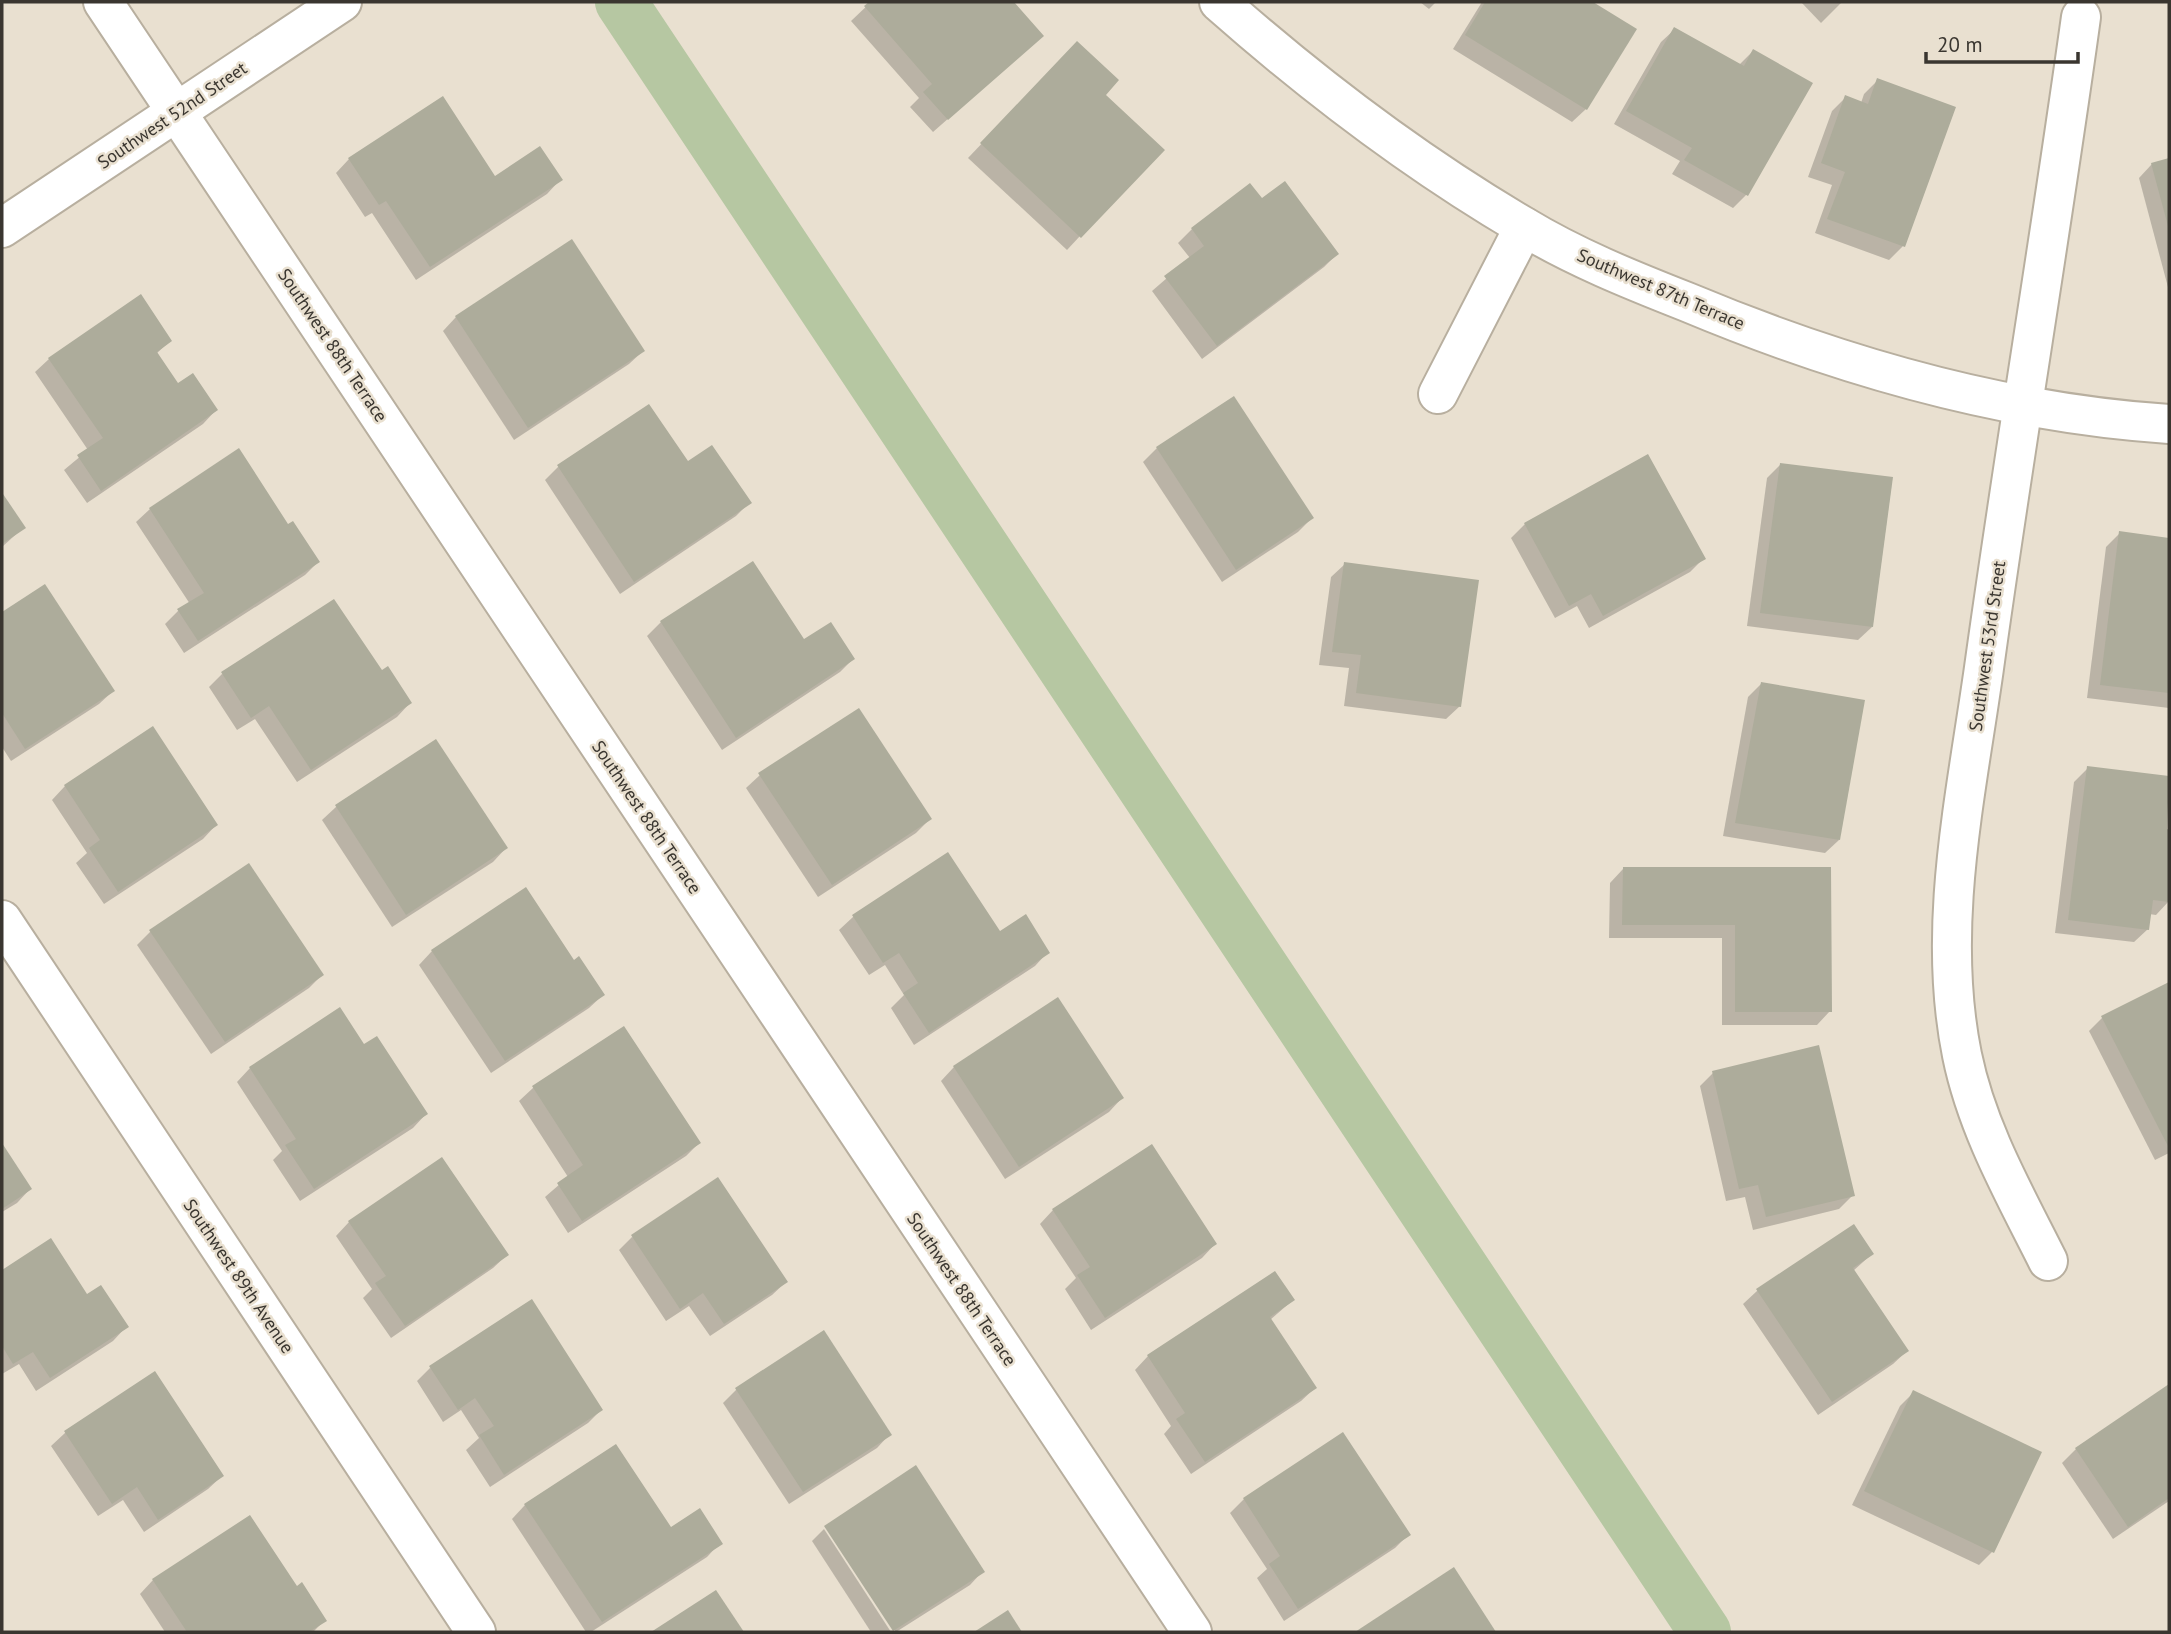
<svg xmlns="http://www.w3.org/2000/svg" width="2171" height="1634" font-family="'PT Sans',sans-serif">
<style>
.shadow{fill:#0003}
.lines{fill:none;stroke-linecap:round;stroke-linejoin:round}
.canal{stroke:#b6c7a2;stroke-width:52}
.building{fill:#adac9b}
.street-casing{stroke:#b8af9f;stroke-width:42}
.street{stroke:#fff;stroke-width:38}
.labels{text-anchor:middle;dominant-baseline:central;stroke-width:5;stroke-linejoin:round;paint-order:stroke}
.street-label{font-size:18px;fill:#3a3630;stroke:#e9e0d0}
</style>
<rect width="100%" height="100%" fill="#e9e0d0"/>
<g class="shadow">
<path d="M871,2H1011L1042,36L933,132L910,107L919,98L851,21Z"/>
<path d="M1420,2H1436L1429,9Z"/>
<path d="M1482,2H1590L1635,30L1586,109L1572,122L1453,49Z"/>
<path d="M1801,2H1842L1821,23Z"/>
<path d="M1675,29L1739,65L1753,51L1746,195L1733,208L1672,174L1680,161L1614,124L1661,42Z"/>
<path d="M1064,57L1103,95L1080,236L1067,250L968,158Z"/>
<path d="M1878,80L1954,108L1903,246L1889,260L1815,233L1832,185L1808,177L1832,111L1846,97L1861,103L1864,94Z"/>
<path d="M349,159L495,178L560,180L547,194L416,280L372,213L365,217L336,173Z"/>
<path d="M2169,159V291L2139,178L2152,164Z"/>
<path d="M1261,201L1337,254L1324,267L1202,359L1152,291L1190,258L1178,243L1192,229Z"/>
<path d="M456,317L643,351L629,364L514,440L443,331Z"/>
<path d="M170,341L156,354L178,385L216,410L203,424L87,503L64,470L88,450L35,372L49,359Z"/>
<path d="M1157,448L1312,518L1298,532L1222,582L1143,462Z"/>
<path d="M687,463L749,503L736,516L620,594L545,480L558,467Z"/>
<path d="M1780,465L1872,627L1858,640L1747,626L1767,478Z"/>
<path d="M2,497L24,527L2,547Z"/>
<path d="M150,509L287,527L318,562L305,575L184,653L165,624L178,611L190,604L136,522Z"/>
<path d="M1525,524L1704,558L1690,572L1589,628L1577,606L1555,618L1511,538Z"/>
<path d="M2120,533L2169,539V708L2087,698L2106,547Z"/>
<path d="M752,563L803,642L853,659L840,672L722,750L647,636L661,622Z"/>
<path d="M1345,564L1460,706L1446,719L1344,706L1349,668L1319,665L1331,577Z"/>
<path d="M45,586L113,691L99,704L11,761L2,747V614Z"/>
<path d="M222,674L410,703L397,717L297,782L255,719L237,730L209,687Z"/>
<path d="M1761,684L1839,840L1825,853L1723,836L1748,697Z"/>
<path d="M436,741L506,848L493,862L392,927L322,820L336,807Z"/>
<path d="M2088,768L2169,778L2165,831H2169V901L2156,915L2149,914L2148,929L2134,942L2055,933L2074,782Z"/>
<path d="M760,775L930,819L916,833L818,897L746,788Z"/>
<path d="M65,786L216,825L203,839L104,904L76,863L87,853L52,800Z"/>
<path d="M948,854L1000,934L1048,952L1035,966L914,1045L891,1008L904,995L885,965L869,975L839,930L853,917Z"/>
<path d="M1830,868V1011L1817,1025H1722V938H1609L1610,883L1623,869Z"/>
<path d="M151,931L322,975L309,988L211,1054L137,945Z"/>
<path d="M432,951L574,962L603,995L589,1008L491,1073L419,965Z"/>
<path d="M2169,984V1153L2155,1160L2089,1031L2102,1018Z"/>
<path d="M624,1028L699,1143L686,1156L568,1233L545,1197L568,1177L519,1101L533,1088Z"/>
<path d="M364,1047L426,1114L413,1128L300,1201L273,1160L282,1151L237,1082L250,1068Z"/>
<path d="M954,1067L1122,1098L1109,1112L1005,1179L941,1081Z"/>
<path d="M1713,1073L1853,1195L1839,1209L1753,1230L1745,1197L1726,1201L1700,1086Z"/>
<path d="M2,1146L30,1189L17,1203L2,1212Z"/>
<path d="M1053,1210L1215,1244L1202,1258L1091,1330L1065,1289L1076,1278L1040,1224Z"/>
<path d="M349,1222L507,1255L493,1268L391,1338L363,1298L372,1289L336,1236Z"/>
<path d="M1854,1226L1872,1254L1853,1271L1907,1351L1893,1364L1818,1415L1743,1304L1757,1291Z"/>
<path d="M632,1237L786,1282L772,1295L710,1336L689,1306L666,1321L619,1250Z"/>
<path d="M50,1241L86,1296L126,1327L113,1341L36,1391L19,1364L2,1374V1272Z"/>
<path d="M1293,1300L1270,1320L1315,1388L1301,1401L1191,1474L1164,1434L1171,1426L1135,1370L1148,1356Z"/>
<path d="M430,1368L601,1410L588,1423L490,1487L466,1450L479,1438L461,1410L443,1422L417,1381Z"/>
<path d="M155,1374L222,1476L208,1489L144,1532L123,1500L98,1516L51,1446L65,1433Z"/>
<path d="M2169,1386V1501L2113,1539L2062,1463L2076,1449Z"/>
<path d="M737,1389L890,1434L877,1448L789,1504L723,1403Z"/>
<path d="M1913,1393L1992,1552L1979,1565L1852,1505L1900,1406Z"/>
<path d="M1343,1435L1408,1535L1395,1548L1284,1621L1257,1578L1267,1569L1230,1513L1244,1499Z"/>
<path d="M916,1468L983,1571L970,1585L896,1632L827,1528H825Z"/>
<path d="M525,1505L671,1530L720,1543L707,1557L591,1632H586L512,1519Z"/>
<path d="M824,1529L891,1632H871L812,1541Z"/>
<path d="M1454,1570L1494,1632H1358Z"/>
<path d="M153,1580L297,1588L325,1620L313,1632H165L140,1594Z"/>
</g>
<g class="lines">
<path class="canal" d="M621,2L1705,1632"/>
</g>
<g class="building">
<path d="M869,2H1014L1044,36L948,120L923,92L932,84L864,6Z"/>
<path d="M1485,2H1593L1637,29L1587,110L1465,35Z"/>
<path d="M1674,27L1744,66L1753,49L1813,83L1748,196L1684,160L1692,148L1626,111Z"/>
<path d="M1077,41L1119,80L1106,95L1165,150L1081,238L980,143Z"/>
<path d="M1877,78L1956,107L1905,247L1827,219L1845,172L1821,163L1845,95L1868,104Z"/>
<path d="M443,96L495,176L540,146L563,180L430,267L386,201L379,205L348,158Z"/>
<path d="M2169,158V226H2168L2151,163Z"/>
<path d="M1285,181L1339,254L1217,346L1164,276L1204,246L1191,228L1250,183L1262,198Z"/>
<path d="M572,239L645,351L528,428L455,316Z"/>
<path d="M141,294L172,341L157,352L178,383L193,373L218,410L101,491L77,455L103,438L48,358Z"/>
<path d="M1234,396L1314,518L1236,570L1156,447Z"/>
<path d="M649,404L688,461L712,445L752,503L634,582L557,465Z"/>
<path d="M239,448L288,524L293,521L320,562L198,641L177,609L204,593L149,508Z"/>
<path d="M1648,454L1706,559L1603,616L1591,594L1569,606L1524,523Z"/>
<path d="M1780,463L1893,477L1873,627L1760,613Z"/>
<path d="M3,494L26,528L2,544V495Z"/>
<path d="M2119,531L2169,538V693L2100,685Z"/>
<path d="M753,561L804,639L831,622L855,659L736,738L660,621Z"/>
<path d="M1344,562L1479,580L1461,707L1356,693L1361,655L1332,652Z"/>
<path d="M45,584L115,691L25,749L2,713V612Z"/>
<path d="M334,599L382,670L388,666L412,703L311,770L269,706L251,718L221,672Z"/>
<path d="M1761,682L1865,700L1840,840L1735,823Z"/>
<path d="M859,708L932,819L832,885L758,773Z"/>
<path d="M153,726L218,825L118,892L89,848L100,840L64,785Z"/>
<path d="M436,739L508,848L406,915L335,805Z"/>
<path d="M2087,766L2169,776L2167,829L2169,830V902L2153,900L2149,930L2068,920Z"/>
<path d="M948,852L1000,931L1026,914L1050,953L929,1033L903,993L918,983L899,953L883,963L852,915Z"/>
<path d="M249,863L324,975L225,1042L149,930Z"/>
<path d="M1623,867H1831L1832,1012H1735V925H1622Z"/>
<path d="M526,887L574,960L579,956L605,995L505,1061L431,950Z"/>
<path d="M2169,982V1148L2101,1016Z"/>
<path d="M1058,997L1124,1098L1019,1167L953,1066Z"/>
<path d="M340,1007L364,1044L377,1036L428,1114L314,1189L285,1145L296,1139L249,1067Z"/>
<path d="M624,1026L701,1143L582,1221L557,1183L583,1165L532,1086Z"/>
<path d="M1819,1045L1855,1196L1766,1217L1758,1185L1739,1189L1712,1071Z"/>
<path d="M2,1143L32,1189L2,1209Z"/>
<path d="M1152,1144L1217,1244L1105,1318L1077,1275L1090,1267L1052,1209Z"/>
<path d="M442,1157L509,1255L405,1326L375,1283L386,1276L348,1221Z"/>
<path d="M718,1177L788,1282L724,1324L703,1293L680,1309L631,1235Z"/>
<path d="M1854,1224L1874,1254L1853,1268L1909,1351L1832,1402L1756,1289Z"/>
<path d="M51,1238L87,1294L101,1285L129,1327L50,1378L33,1352L13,1364L2,1346V1270Z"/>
<path d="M1275,1271L1295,1300L1270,1317L1317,1388L1205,1462L1176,1419L1185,1413L1147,1355Z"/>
<path d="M532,1299L603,1410L504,1475L479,1435L494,1426L475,1398L458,1410L429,1366Z"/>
<path d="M824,1330L892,1435L803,1492L735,1388Z"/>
<path d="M155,1371L224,1476L158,1520L137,1487L112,1504L64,1431Z"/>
<path d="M2169,1384V1498L2128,1527L2075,1448Z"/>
<path d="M1913,1390L2042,1452L1994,1553L1864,1491Z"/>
<path d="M1343,1432L1411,1535L1298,1609L1269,1564L1280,1556L1243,1498Z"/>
<path d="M616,1444L671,1527L700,1508L723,1544L602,1622L524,1504Z"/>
<path d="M916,1465L985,1572L893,1631L824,1526Z"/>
<path d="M250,1515L297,1586L302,1582L327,1621L309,1632H187L152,1579Z"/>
<path d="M1454,1567L1496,1632H1355Z"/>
<path d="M716,1590L744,1632H651Z"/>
<path d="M1008,1610L1022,1632H974Z"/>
</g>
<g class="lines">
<g class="street-casing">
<g id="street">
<path d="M103,2L1192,1632"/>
<path d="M1219,2C1313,85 1414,162 1523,226C1574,257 1631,280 1687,302C1840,366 2003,413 2169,424"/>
<path d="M2,228L342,2"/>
<path d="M1438,394L1524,227"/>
<path d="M2,920L476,1632"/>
<path d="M2048,1261C2015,1195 1977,1129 1962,1055C1936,927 1966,796 1984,668C2014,451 2051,234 2081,17"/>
</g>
</g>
<use href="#street" class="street"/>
</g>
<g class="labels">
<g class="street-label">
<text transform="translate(172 115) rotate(-34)">Southwest 52nd Street</text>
<text transform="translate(1661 289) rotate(23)">Southwest 87th Terrace</text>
<text transform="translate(333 345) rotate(56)">Southwest 88th Terrace</text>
<text transform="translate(1987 646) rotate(-82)">Southwest 53rd Street</text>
<text transform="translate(647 817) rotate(56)">Southwest 88th Terrace</text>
<text transform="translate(239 1276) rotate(56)">Southwest 89th Avenue</text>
<text transform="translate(962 1289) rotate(56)">Southwest 88th Terrace</text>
</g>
</g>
<rect width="2171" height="1634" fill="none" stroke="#3a3630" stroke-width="7"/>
<path d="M1926 52v10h152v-10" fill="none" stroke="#3a3630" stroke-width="3.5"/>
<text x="1937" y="52" font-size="21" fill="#3a3630" stroke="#e9e0d0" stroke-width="5" paint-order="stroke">20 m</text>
</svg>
